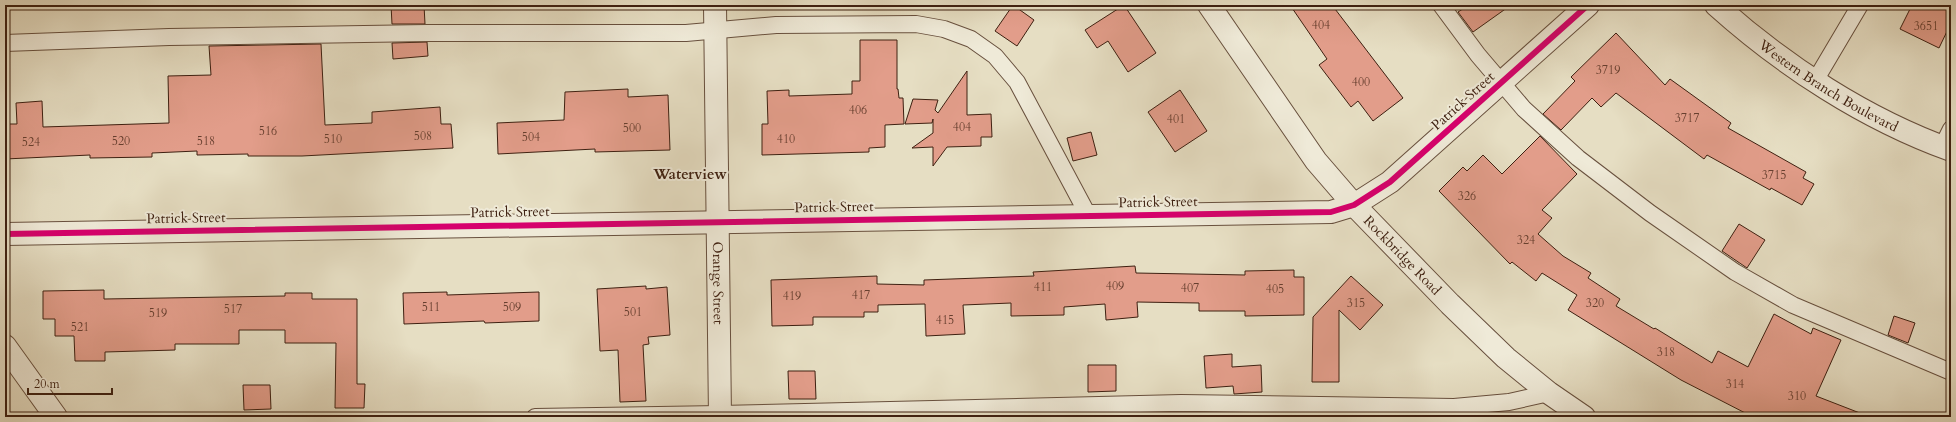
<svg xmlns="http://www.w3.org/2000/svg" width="1956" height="422" font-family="Cardo,serif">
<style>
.building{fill:#e29d8a;stroke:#3e2011}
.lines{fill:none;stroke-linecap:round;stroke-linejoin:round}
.service-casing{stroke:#68503e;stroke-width:18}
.minor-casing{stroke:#68503e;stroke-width:24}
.tertiary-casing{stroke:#68503e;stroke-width:24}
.service{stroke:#efead8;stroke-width:16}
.minor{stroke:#efead8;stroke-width:22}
.tertiary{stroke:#efead8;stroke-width:22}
.cycleway-casing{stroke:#efead8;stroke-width:8}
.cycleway{stroke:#d6006c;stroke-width:6}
.labels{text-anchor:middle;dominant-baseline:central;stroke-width:4;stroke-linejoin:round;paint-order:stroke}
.number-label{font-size:12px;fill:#673f2f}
.street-label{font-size:14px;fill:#3e2011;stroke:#efead8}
.neighbourhood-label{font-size:15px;font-weight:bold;fill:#3e2011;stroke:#efead8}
</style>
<rect width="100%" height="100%" fill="#e6dec3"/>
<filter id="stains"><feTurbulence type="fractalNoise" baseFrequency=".005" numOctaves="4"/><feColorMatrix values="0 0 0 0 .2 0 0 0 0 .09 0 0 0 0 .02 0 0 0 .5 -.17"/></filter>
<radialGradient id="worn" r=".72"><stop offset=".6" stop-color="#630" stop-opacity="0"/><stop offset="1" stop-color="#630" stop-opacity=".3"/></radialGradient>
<g class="building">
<path d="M391,5H424L425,24H392Z"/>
<path d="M1013,5L1034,20L1017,46L995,31Z"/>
<path d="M1124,5L1156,53L1128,72L1108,41L1097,48L1085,30Z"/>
<path d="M1290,5H1332L1403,98L1373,121L1358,101L1351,107L1319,65L1327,59Z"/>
<path d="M1469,5H1511L1473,32L1458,12Z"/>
<path d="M1912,5H1951V23L1939,48L1900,29Z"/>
<path d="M1616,33L1665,85L1670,79L1731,123L1728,128L1806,172L1803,178L1814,184L1802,205L1771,188L1770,190L1707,155L1704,159L1616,93L1601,107L1592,98L1561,130L1543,114L1575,81L1571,77Z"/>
<path d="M860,40H897V89H898L899,98H903L904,124L885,125V147L869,148V152L762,155V124H768L767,91L789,90V96L852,94V81H860Z"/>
<path d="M427,42L428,56L393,59L392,43Z"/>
<path d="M321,44L325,125L372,123V112L440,107L441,124H451L453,148L302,156H248V154L197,155V151L152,153V157L90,158V155L5,159V124H17L16,103L42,101L43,127L169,123L168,76L211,75L209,46Z"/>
<path d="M967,71V115L991,114L992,137H981V146L947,147L933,166V147L912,148L933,133V119L932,123L905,124L913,99L938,100L935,110L938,113Z"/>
<path d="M628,89V97L668,95L670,150L595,152V149L498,154L497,123L564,120L565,92Z"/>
<path d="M1180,90L1207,131L1175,152L1148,112Z"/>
<path d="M1091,132L1097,155L1073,161L1067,138Z"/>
<path d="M1540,136L1577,174L1542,210L1552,218L1538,234L1563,256L1591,273L1588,278L1620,299L1616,306L1654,329L1655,328L1712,363L1718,351L1748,367L1774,314L1811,334L1813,328L1841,340L1816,396L1865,415L1864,417H1753L1681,380L1568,310L1577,295L1542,273L1536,281L1512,262L1510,264L1439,191L1463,167L1467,171L1483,155L1502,174Z"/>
<path d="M1739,224L1765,240L1747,268L1722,251Z"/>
<path d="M1135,266L1136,273L1245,275V271L1294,270V277H1304V315L1245,316V311H1199V303L1137,302L1138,317L1106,320L1105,304L1064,307V315L1011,316V303L963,305L965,334L926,336L925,304L878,305V312H864V317H813V325L772,326L771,280L877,276V284L924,285V280L1034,276L1033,272Z"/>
<path d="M1351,276L1383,305L1360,330L1339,310V382H1312L1313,317Z"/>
<path d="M646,286V289L667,287L670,335L648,337L649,344L643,345L646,401L620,402L618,350L600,351L597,289Z"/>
<path d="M104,290V299L285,296V293H312V299H357V384H365L364,408H335L336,343H285V330H239V344H175V350L105,352V361H75L74,336H55V319H43V291Z"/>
<path d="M447,292V295L539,292V321L485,323L484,321L404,324L403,293Z"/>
<path d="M1894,316L1915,323L1908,343L1888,335Z"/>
<path d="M1232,354V367L1261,365L1262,392L1234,394L1233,386L1206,388L1204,356Z"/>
<path d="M1088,365H1116V391L1088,392Z"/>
<path d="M788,371H815L816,399H789Z"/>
<path d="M243,385H270L271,409L244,410Z"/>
</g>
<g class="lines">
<g class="service-casing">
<g id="service">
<path d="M1441,5L1478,55L1524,109L1578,158L1650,213L1735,272L1793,305L1951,372"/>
<path d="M5,43L169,37L427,33H686L776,25L916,24L944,29L971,39L995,56L1017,82L1088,215"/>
<path d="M1815,81L1860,5"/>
<path d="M1942,147L1951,129"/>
<path d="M535,417L720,414L1181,403L1454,407L1509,402L1549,393"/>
</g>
</g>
<g class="minor-casing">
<g id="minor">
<path id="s1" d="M715,5L720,417"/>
<path id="s2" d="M1209,5L1316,161L1354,205L1450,304L1506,358L1549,393L1584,417"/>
<path d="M5,234L1331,212L1354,205L1390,182L1588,5"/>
</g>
</g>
<g class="tertiary-casing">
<g id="tertiary">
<path id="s3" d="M1716,5C1784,66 1865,119 1951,150"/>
<path d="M5,346L56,417"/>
</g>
</g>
<use href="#service" class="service"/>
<use href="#minor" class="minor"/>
<use href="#tertiary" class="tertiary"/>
<g class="cycleway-casing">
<path id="cycleway" d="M5,234L1331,212L1354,205L1390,182L1588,5"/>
</g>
<use href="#cycleway" class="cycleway"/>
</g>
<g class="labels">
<g class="number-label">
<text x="1321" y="25">404</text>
<text x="1926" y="26">3651</text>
<text x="1608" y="70">3719</text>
<text x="1361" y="82">400</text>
<text x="858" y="110">406</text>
<text x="1687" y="118">3717</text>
<text x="1176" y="119">401</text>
<text x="962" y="127">404</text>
<text x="632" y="128">500</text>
<text x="268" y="131">516</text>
<text x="423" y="136">508</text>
<text x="531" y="137">504</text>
<text x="333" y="139">510</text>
<text x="786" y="139">410</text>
<text x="121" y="141">520</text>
<text x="206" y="141">518</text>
<text x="31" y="142">524</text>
<text x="1774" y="175">3715</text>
<text x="1467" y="196">326</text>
<text x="1526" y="240">324</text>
<text x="1115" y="286">409</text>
<text x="1043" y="287">411</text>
<text x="1190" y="288">407</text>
<text x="1275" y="289">405</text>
<text x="861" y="295">417</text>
<text x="792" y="296">419</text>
<text x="1356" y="303">315</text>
<text x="1595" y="303">320</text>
<text x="431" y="307">511</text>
<text x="512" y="307">509</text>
<text x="233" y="309">517</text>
<text x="633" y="312">501</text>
<text x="158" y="313">519</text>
<text x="945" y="320">415</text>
<text x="80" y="327">521</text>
<text x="1666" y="352">318</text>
<text x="1735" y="384">314</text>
<text x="1797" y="396">310</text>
</g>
<g class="street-label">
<text stroke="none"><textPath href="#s3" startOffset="139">Western Branch Boulevard</textPath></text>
<text transform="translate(1463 101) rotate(-42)">Patrick Street</text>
<text transform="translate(1158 202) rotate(-1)">Patrick Street</text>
<text transform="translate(834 207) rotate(-1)">Patrick Street</text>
<text transform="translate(510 212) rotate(-1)">Patrick Street</text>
<text transform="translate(186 218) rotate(-1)">Patrick Street</text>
<text stroke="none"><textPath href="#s2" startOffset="317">Rockbridge Road</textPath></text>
<text stroke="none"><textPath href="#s1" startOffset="278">Orange Street</textPath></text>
</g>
<g class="neighbourhood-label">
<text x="690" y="174">Waterview</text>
</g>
</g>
<rect width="1956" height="422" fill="none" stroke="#e6dec3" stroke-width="20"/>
<rect x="6" y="6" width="1944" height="410" fill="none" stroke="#3e2011" stroke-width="2"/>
<rect x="10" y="10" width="1936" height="402" fill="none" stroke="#3e2011"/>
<path d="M28 388v6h84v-6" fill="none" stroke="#3e2011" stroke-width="2"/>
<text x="34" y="388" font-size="12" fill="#3e2011" stroke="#efead8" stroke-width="3" paint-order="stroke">20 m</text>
<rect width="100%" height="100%" filter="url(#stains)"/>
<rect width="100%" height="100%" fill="url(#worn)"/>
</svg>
